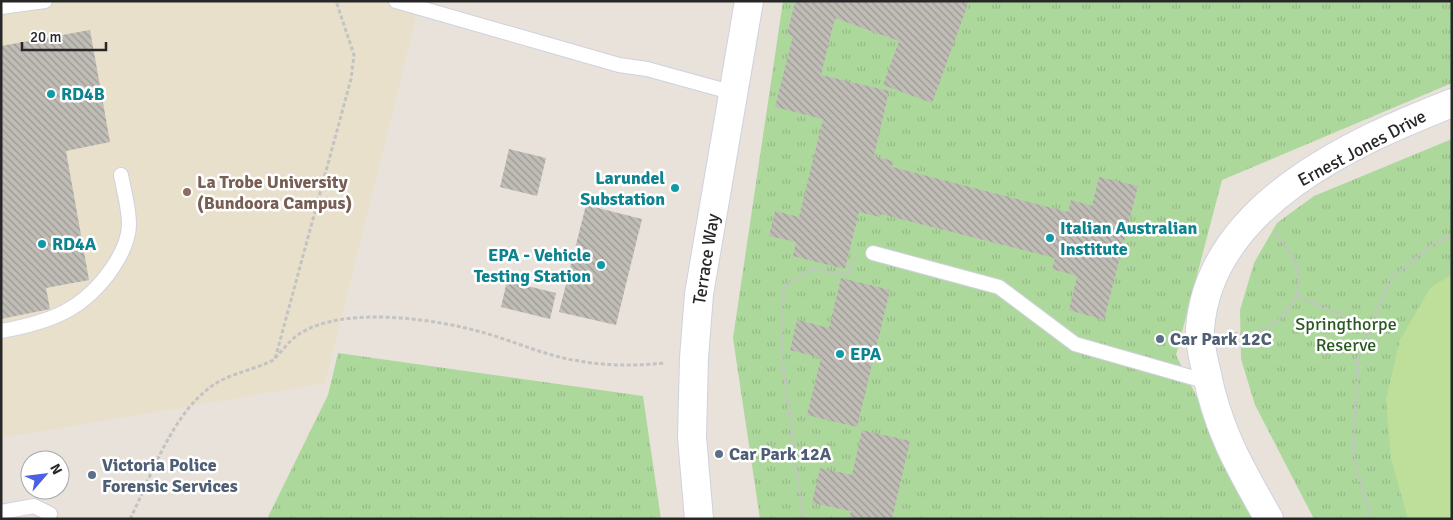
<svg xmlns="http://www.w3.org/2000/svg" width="1453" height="520" font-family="Signika,sans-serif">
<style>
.education{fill:#e8e0cb}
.park{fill:url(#park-tufts)}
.pitch{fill:#bddf99}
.building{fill:url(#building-back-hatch)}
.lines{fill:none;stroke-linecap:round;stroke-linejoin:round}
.service-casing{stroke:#cfd1de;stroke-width:16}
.minor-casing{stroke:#cfd1de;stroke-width:30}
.path{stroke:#c3c3c3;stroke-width:3;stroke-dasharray:4 2.5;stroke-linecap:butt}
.service{stroke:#fff;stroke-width:14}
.minor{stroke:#fff;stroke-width:28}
.culture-dot{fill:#0f9aa8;stroke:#fff;stroke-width:2}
.education-dot{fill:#8d6e63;stroke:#fff;stroke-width:2}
.service-dot{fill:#5c6f8a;stroke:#fff;stroke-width:2}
.labels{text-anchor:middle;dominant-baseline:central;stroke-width:5;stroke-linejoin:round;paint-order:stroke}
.culture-label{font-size:18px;font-weight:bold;fill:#0d838f;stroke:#fff;text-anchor:start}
.street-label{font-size:18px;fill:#272727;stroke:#fff}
.education-label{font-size:18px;font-weight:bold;fill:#785e54;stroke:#fff;text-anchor:start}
.park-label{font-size:18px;fill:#2a5921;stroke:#fff}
.service-label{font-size:18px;font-weight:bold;fill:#4e5e75;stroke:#fff;text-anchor:start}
</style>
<defs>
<pattern id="park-tufts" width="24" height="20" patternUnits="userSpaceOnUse" patternTransform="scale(1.25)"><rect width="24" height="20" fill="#add89c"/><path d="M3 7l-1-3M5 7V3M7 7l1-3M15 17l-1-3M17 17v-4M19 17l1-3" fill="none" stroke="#95b986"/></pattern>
<pattern id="building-back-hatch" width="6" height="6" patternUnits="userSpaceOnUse" patternTransform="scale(1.25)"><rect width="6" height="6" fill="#c0bcb6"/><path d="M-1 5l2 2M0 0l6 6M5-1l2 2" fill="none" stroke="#9c9994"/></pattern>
</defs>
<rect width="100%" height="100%" fill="#e8e2da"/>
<path class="education" d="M1,1H420L325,383L1,438Z"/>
<g class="park">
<path d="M783,1H1452V83L1222,180L1176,355L1257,519H760L733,338Z"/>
<path d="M1452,139V519H1314L1255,405L1241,359L1240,310L1254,263L1277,223L1314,196Z"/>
<path d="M338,353L643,396L661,519H267L328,395Z"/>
</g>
<path class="pitch" d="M1452,274V519H1408L1391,459L1386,399L1400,340L1430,288Z"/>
<g class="building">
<path d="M969,1L932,103L883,85L899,41L835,18L821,75L889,91L874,156L893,161L892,167L1068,212L1071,200L1092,206L1099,177L1138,186L1104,320L1069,310L1077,276L1052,269L1055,258L881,214L880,217L859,212L845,269L793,256L796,242L769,236L775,211L799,217L823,119L775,107L793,36L787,34L795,2Z"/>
<path d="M90,30L110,142L66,151L89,280L46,288L50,309L1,319V46Z"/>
<path d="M509,149L546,158L537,196L500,187Z"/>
<path d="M586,205L642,219L616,325L559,312Z"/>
<path d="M841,278L890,290L857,427L807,415L821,358L790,350L797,320L829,328Z"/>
<path d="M507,281L556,293L550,319L501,307Z"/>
<path d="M862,430L910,441L892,519H849L851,511L812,503L820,468L852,475Z"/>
</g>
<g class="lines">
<g class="service-casing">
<g id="service">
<path d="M396,1L619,65L647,69L734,93"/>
<path d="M1,7L45,1"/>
<path d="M873,253L999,287L1075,344L1208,382"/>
<path d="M1,331C51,322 84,310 113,267C121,255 129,239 129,224C129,208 124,191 121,175"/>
<path d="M1,512L34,506L50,514L48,519"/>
</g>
</g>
<g class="minor-casing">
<g id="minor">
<path d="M699,519L692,437L694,358L699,294L749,1"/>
<path d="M1269,519C1239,466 1218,431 1206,370C1203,357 1199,342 1200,329C1209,206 1352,142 1452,103"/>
</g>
</g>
<g class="path">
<path d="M1276,234C1294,252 1302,272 1297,296L1370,328"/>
<path d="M1227,333C1264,337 1278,325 1297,296"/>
<path d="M275,358C283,350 290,340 299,334C344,305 436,319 485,333C516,342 546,356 579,361C608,366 636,366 665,363"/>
<path d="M130,519C153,473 173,409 218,382C236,372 257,369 275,359L351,79L354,55L336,1"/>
<path d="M803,519L782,356L783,287L812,269L848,275L853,258"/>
<path d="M1371,519L1353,455L1358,358L1389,281L1435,243L1452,235"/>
</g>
<use href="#service" class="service"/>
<use href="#minor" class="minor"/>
</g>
<g class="culture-dot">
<circle cx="51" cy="94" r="5"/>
<circle cx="675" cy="188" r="5"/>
<circle cx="1050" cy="238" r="5"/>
<circle cx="42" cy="244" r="5"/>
<circle cx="601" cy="265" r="5"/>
<circle cx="840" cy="354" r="5"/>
</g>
<circle class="education-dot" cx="187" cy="192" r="5"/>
<g class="service-dot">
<circle cx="1160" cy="339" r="5"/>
<circle cx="719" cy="454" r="5"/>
<circle cx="92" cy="475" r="5"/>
</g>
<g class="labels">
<g class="culture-label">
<text x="61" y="94">RD4B</text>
<text x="665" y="178" text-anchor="end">Larundel<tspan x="665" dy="21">Substation</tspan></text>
<text x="1060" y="228">Italian Australian<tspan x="1060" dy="21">Institute</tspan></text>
<text x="52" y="244">RD4A</text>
<text x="591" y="255" text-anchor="end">EPA - Vehicle<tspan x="591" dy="21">Testing Station</tspan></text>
<text x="850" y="354">EPA</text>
</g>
<g class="street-label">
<text transform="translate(1362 148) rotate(-28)">Ernest Jones Drive</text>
<text transform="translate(706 259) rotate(-81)">Terrace Way</text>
</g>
<g class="education-label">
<text x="197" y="182">La Trobe University<tspan x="197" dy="21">(Bundoora Campus)</tspan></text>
</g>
<g class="park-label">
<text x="1346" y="324">Springthorpe<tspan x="1346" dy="21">Reserve</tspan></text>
</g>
<g class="service-label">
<text x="1170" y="339">Car Park 12C</text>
<text x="729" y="454">Car Park 12A</text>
<text x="102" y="465">Victoria Police<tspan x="102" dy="21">Forensic Services</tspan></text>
</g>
</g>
<rect width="1453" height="520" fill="none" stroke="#272727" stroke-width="5"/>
<g transform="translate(45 475) rotate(62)"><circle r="24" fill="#ffffff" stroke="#a9a9a9"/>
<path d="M0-4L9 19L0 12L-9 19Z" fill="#4c60e3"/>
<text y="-8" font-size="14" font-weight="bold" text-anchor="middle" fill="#272727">N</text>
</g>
<path d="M22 42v8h84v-8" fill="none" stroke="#272727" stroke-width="2.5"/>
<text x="30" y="42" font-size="15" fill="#272727" stroke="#ffffff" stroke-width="4" paint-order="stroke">20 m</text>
</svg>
